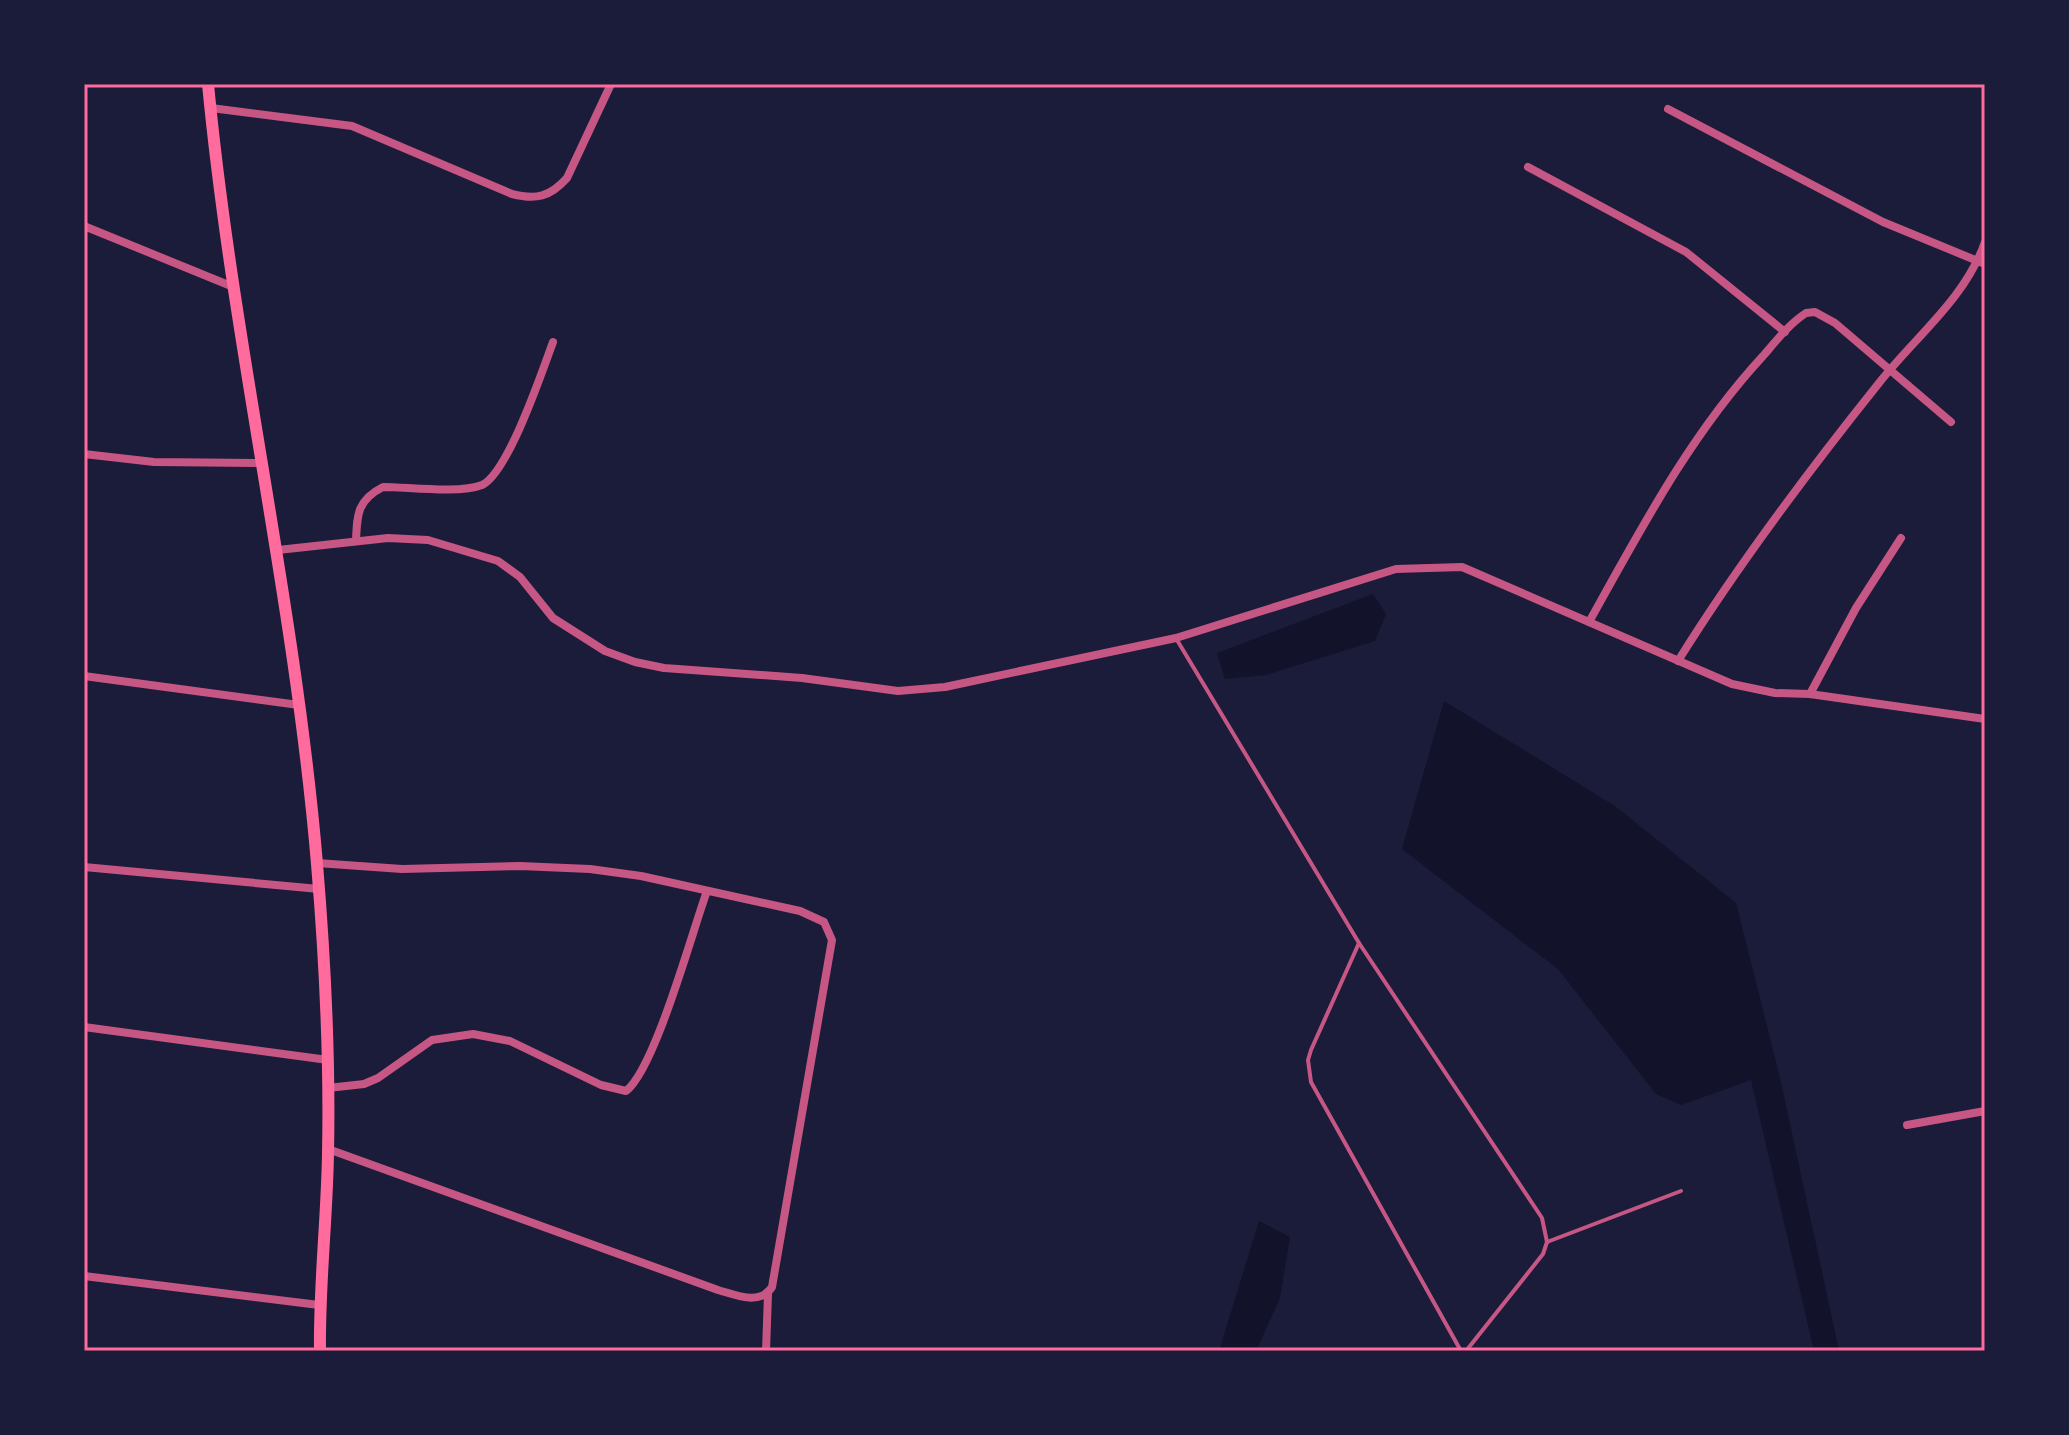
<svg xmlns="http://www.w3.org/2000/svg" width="2069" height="1435" font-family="Figtree,sans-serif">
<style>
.water{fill:#12122b}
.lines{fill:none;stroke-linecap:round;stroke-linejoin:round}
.service{stroke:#c65784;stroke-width:4}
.minor{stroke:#c65784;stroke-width:8}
.primary{stroke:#ff6b9d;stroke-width:12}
.neatline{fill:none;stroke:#ff6b9d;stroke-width:3}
</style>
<rect width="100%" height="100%" fill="#1b1b3a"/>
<g class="water">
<path d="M1373,594L1386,614L1375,641L1266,675L1225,679L1217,653Z"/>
<path d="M1444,701L1615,806L1736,903L1781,1082L1839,1351H1814L1751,1080L1681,1105L1656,1094L1558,969L1402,849Z"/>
<path d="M1259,1221L1290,1237L1280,1298L1256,1351H1219Z"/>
</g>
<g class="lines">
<g class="service">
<path d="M1177,640L1359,943L1542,1218L1547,1242L1543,1254L1466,1351"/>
<path d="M1359,943L1311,1050L1308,1060L1311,1082L1461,1351"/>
<path d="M1547,1242L1681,1191"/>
</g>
<g class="minor">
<path d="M211,108L352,126L512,194C536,200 550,197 567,178L611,84"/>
<path d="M1668,109L1883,222L1985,264"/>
<path d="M1528,167L1686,252L1785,332"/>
<path d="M84,226L231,286"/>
<path d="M84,454L154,462L259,463"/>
<path d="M356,541C357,515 357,500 383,487C408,487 459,494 482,485C508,473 542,372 553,342"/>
<path d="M278,550L388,538L428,540L498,561L520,577L553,618L605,651L635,662L664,668L802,678L898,691L945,687L1176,638L1396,569L1462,567L1732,684L1775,693L1810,694L1985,719"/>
<path d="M1589,622C1641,529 1690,435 1763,356C1776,341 1789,324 1806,313L1815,312L1835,323L1951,422"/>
<path d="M1678,661C1739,563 1807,473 1879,383C1916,336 1965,299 1985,242"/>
<path d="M84,676L299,705"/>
<path d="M1810,694L1856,608L1901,538"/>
<path d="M317,863L402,869L520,866L590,869L641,876L800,911L824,922L832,940L772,1287C760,1306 736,1295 718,1290L328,1149"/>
<path d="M84,867L319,889"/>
<path d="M84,1027L328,1060"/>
<path d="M328,1088L364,1084L378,1078L432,1040L473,1034L510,1041L601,1085L626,1091C655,1069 692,932 707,891"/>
<path d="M1907,1125L1985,1111"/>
<path d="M84,1276L319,1305"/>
<path d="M766,1351L768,1294"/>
</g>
<path class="primary" d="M208,84C233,346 295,602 317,864C325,960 330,1057 328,1153C327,1219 319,1285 320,1351"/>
</g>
<rect width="2069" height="1435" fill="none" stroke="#1b1b3a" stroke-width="172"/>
<rect x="86" y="86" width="1897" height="1263" class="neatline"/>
</svg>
